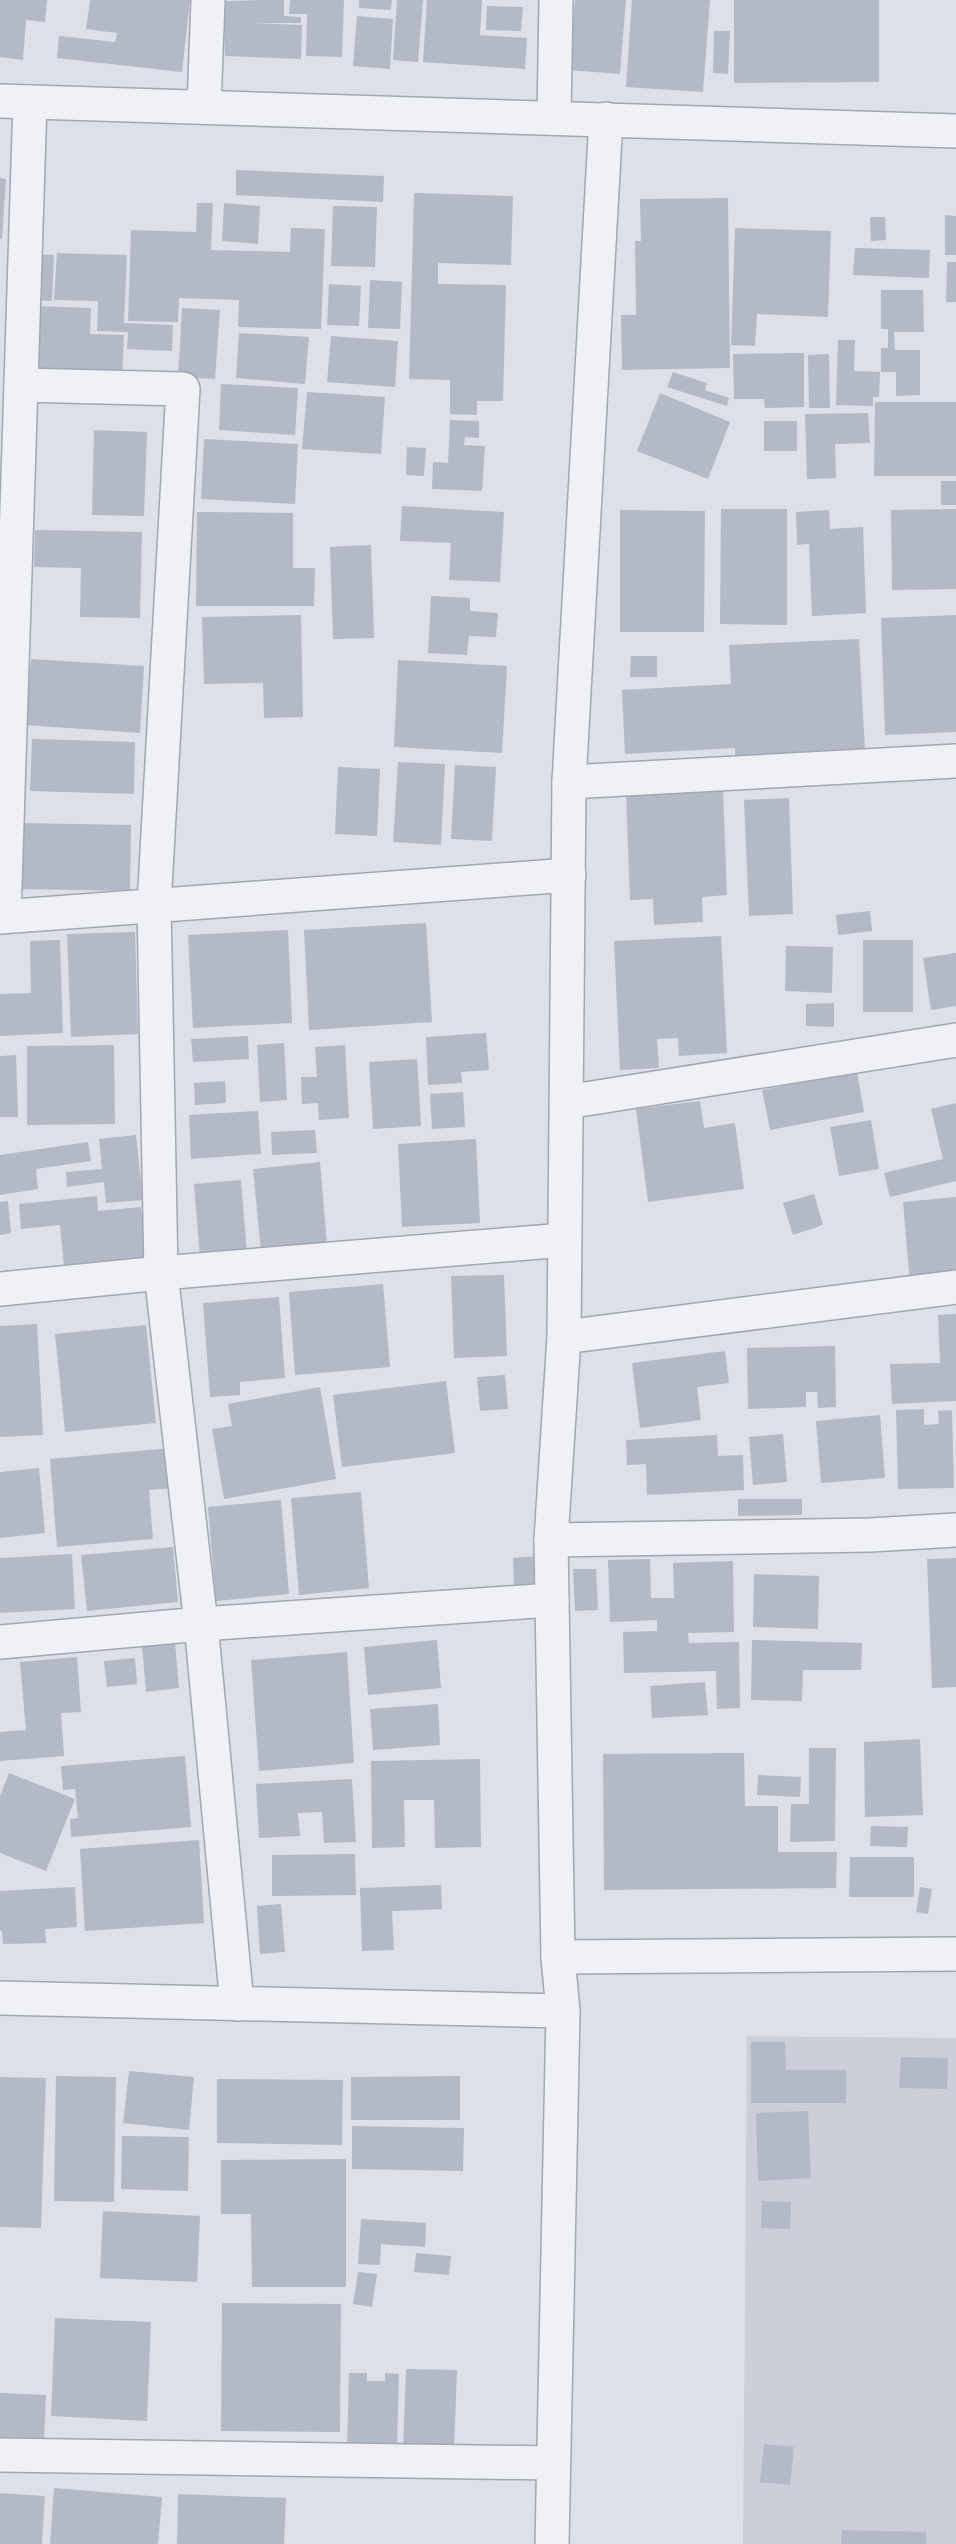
<svg xmlns="http://www.w3.org/2000/svg" width="956" height="2544" font-family="Manrope,sans-serif">
<style>
.built{fill:#cacfda}
.building{fill:#b3b9c5}
.lines{fill:none;stroke-linecap:round;stroke-linejoin:round}
.minor-casing{stroke:#a1a7b2;stroke-width:36}
.minor{stroke:#eff1f6;stroke-width:33}
</style>
<rect width="100%" height="100%" fill="#dce0e8"/>
<path class="built" d="M747,2036L956,2038V2544H743Z"/>
<g class="building">
<path d="M0,0H47L45,22L26,20L23,60L0,57Z"/>
<path d="M90,0H190L182,72L57,58L59,36L115,42L117,33L86,29Z"/>
<path d="M265,0H284V16L301,17V23H254L302,25L301,59L225,56L224,1Z"/>
<path d="M290,0H344L342,57L306,56L307,14H289Z"/>
<path d="M359,0H392L391,10L359,8Z"/>
<path d="M397,0H423L418,62L393,60Z"/>
<path d="M427,0H482L480,35L527,38L525,69L423,62Z"/>
<path d="M575,0H626L620,74L569,70Z"/>
<path d="M632,0H710L703,92L626,87Z"/>
<path d="M734,0H879V82L734,83Z"/>
<path d="M487,6L523,7L521,31L486,30Z"/>
<path d="M357,16L393,19L390,69L353,66Z"/>
<path d="M714,31H730L728,74L713,73Z"/>
<path d="M236,170L384,176L383,202L236,195Z"/>
<path d="M0,178L6,179L2,239H0Z"/>
<path d="M414,193L513,196L511,265L438,263V284L506,285L503,401H477V415L450,414V380L409,379Z"/>
<path d="M728,198L730,368L622,370L621,315H636L635,241H641L640,199Z"/>
<path d="M197,203H213L211,250L290,252L291,228L325,229L321,329L238,327L239,300L179,298L178,322L128,321L131,230L196,232Z"/>
<path d="M224,203L260,206L258,244L222,241Z"/>
<path d="M333,206L377,207L375,267L331,266Z"/>
<path d="M945,215L956,216V255H945Z"/>
<path d="M870,217H885L886,240L871,241Z"/>
<path d="M735,228L831,231L828,317L757,314L755,346L731,345Z"/>
<path d="M855,248L930,250L929,278L853,275Z"/>
<path d="M57,253L127,255L124,323L173,325L172,351L127,349L128,332L97,331L98,301L54,300Z"/>
<path d="M37,254L54,255L52,301L35,300Z"/>
<path d="M947,262H956V302H946Z"/>
<path d="M370,280L402,282L400,329L368,328Z"/>
<path d="M329,284L361,286L359,326L327,325Z"/>
<path d="M881,290H923L924,332H894L895,350H920V395L896,396V372H881V348H888V329H881Z"/>
<path d="M33,306L91,308L90,334L124,335L122,380L30,377Z"/>
<path d="M182,308L220,310L215,379L178,377Z"/>
<path d="M239,333L309,337L305,384L236,378Z"/>
<path d="M331,336L398,341L395,387L327,382Z"/>
<path d="M838,340H855L854,371L880,372L879,397H873V406L836,405Z"/>
<path d="M804,353V407L765,408L764,399H734L733,354Z"/>
<path d="M829,354L830,408H809L808,355Z"/>
<path d="M673,372L707,383L705,390L729,398L727,406L667,387Z"/>
<path d="M221,384L298,388L295,435L219,430Z"/>
<path d="M307,392L385,397L381,454L302,449Z"/>
<path d="M660,393L730,422L708,479L637,451Z"/>
<path d="M875,402H956V476H874Z"/>
<path d="M868,413L870,443L835,444L836,478L807,479L805,414Z"/>
<path d="M450,420L479,421V438L465,437L464,445L485,446L482,491L432,489L433,462L448,463Z"/>
<rect x="764" y="421" width="33" height="30"/>
<path d="M94,430L147,432L144,516L92,515Z"/>
<path d="M204,439L298,444L295,504L201,499Z"/>
<path d="M407,447L426,448L424,476L406,475Z"/>
<rect x="941" y="481" width="15" height="24"/>
<path d="M402,506L504,512L500,582L449,580L451,543L400,541Z"/>
<path d="M721,509H787V625L720,624Z"/>
<path d="M956,509V589L892,590L891,510Z"/>
<path d="M620,510L705,511L704,632H620Z"/>
<path d="M829,510L830,529L863,527L866,613L812,616L809,544L797,545L796,512Z"/>
<path d="M197,512L293,513V568H315L314,606H196Z"/>
<path d="M35,530L142,532L140,618L80,617L81,568L34,567Z"/>
<path d="M371,545L374,638L333,639L330,547Z"/>
<path d="M431,596L470,598V611L498,613L496,637L469,636L467,655L428,653Z"/>
<path d="M301,615L303,717L264,718L263,683L204,684L202,617Z"/>
<path d="M956,615V732L885,735L881,618Z"/>
<path d="M859,639L865,752L735,759V748L625,754L622,690L731,684L729,645Z"/>
<path d="M631,656H657V677H630Z"/>
<path d="M31,659L144,666L140,733L26,725Z"/>
<path d="M398,660L507,666L502,753L394,747Z"/>
<path d="M32,739L135,742L134,794L30,791Z"/>
<path d="M398,762L445,764L441,845L393,842Z"/>
<path d="M455,765L496,767L492,841L451,839Z"/>
<path d="M338,767L380,769L377,836L335,834Z"/>
<path d="M723,790L727,895L702,897L703,922L654,925L653,899L630,900L626,794Z"/>
<path d="M789,798L793,914L749,916L744,800Z"/>
<path d="M19,823L131,825L130,891L17,889Z"/>
<path d="M870,911L872,931L838,935L836,915Z"/>
<path d="M426,923L432,1022L309,1030L304,930Z"/>
<path d="M288,930L292,1023L193,1028L188,935Z"/>
<path d="M135,932L138,1034L71,1037L67,934Z"/>
<path d="M721,936L727,1053L679,1056L678,1038L657,1039L659,1068L620,1070L614,941Z"/>
<path d="M60,940L63,1033L0,1036V994L31,993L30,941Z"/>
<rect x="863" y="940" width="50" height="72"/>
<path d="M786,946L833,947L832,993L785,991Z"/>
<path d="M956,953V1006L931,1010L923,958Z"/>
<path d="M834,1003V1027L806,1026V1004Z"/>
<path d="M486,1033L489,1070L461,1072L462,1083L428,1085L426,1037Z"/>
<path d="M248,1036L249,1059L193,1062L191,1039Z"/>
<path d="M284,1043L287,1100L260,1102L257,1045Z"/>
<path d="M114,1045L115,1124L27,1125V1046Z"/>
<path d="M345,1045L349,1118L319,1120L318,1103L302,1104L301,1077H317L315,1047Z"/>
<path d="M16,1055L18,1117H0V1056Z"/>
<path d="M417,1059L421,1126L373,1129L369,1062Z"/>
<path d="M857,1072L864,1112L770,1130L762,1090Z"/>
<path d="M225,1081L226,1103L195,1105L194,1083Z"/>
<path d="M463,1092L465,1127L432,1129L430,1094Z"/>
<path d="M700,1101L704,1128L735,1123L744,1189L648,1202L636,1109Z"/>
<path d="M956,1103V1181L890,1197L884,1173L943,1159L931,1109Z"/>
<path d="M258,1111L261,1154L191,1159L189,1115Z"/>
<path d="M871,1120L879,1169L839,1176L830,1127Z"/>
<path d="M315,1130L317,1153L272,1155L271,1132Z"/>
<path d="M136,1135L143,1200L106,1203L104,1182L67,1187L66,1172L102,1169L99,1139Z"/>
<path d="M476,1139L480,1223L402,1227L398,1144Z"/>
<path d="M88,1142L91,1161L36,1169L38,1189L0,1195V1155Z"/>
<path d="M320,1162L327,1244L261,1251L253,1169Z"/>
<path d="M241,1180L247,1254L200,1258L194,1184Z"/>
<path d="M814,1194L823,1225L793,1235L783,1203Z"/>
<path d="M97,1196L98,1211L141,1207L146,1258L64,1266L60,1225L21,1229L19,1204Z"/>
<path d="M956,1197V1279L910,1283L903,1202Z"/>
<path d="M8,1201L11,1233L0,1235V1202Z"/>
<path d="M504,1275L507,1356L454,1358L451,1276Z"/>
<path d="M383,1284L390,1367L295,1375L289,1292Z"/>
<path d="M279,1297L285,1378L240,1382V1395L210,1397L203,1303Z"/>
<path d="M956,1314V1401L892,1404L890,1364L940,1363L938,1315Z"/>
<path d="M37,1324L43,1435L0,1437V1326Z"/>
<path d="M146,1325L156,1423L65,1432L55,1334Z"/>
<path d="M835,1346L836,1407L818,1408L817,1392H806V1407L748,1409L747,1348Z"/>
<path d="M725,1351L729,1383L697,1387L701,1420L640,1428L632,1363Z"/>
<path d="M505,1375L508,1409L480,1411L477,1377Z"/>
<path d="M446,1381L455,1453L342,1467L333,1395Z"/>
<path d="M320,1387L336,1479L224,1499L212,1429L232,1426L228,1404Z"/>
<path d="M924,1409V1425L939,1424L938,1411L952,1410L954,1488L898,1489L896,1410Z"/>
<path d="M880,1415L885,1478L821,1483L816,1421Z"/>
<path d="M783,1434L787,1482L753,1485L749,1437Z"/>
<path d="M717,1435L718,1456L743,1455L744,1490L647,1495L646,1464L627,1465L626,1440Z"/>
<path d="M171,1448L174,1488L149,1490L153,1539L57,1547L50,1459Z"/>
<path d="M39,1468L45,1533L0,1538V1472Z"/>
<path d="M361,1492L369,1588L299,1595L291,1498Z"/>
<path d="M738,1499H802V1515L738,1516Z"/>
<path d="M281,1500L289,1594L216,1601L208,1507Z"/>
<path d="M173,1547L178,1602L87,1611L81,1555Z"/>
<path d="M72,1554L75,1609L0,1613V1558Z"/>
<path d="M537,1556L539,1588L514,1590L513,1558Z"/>
<path d="M956,1558V1687L932,1688L927,1559Z"/>
<path d="M650,1559L651,1598H674L673,1563L733,1561L734,1632L688,1633L689,1643L739,1642L740,1708L717,1709L716,1671L624,1673L623,1632L657,1631V1620L610,1622L608,1560Z"/>
<path d="M573,1569H596L598,1610L575,1611Z"/>
<path d="M754,1574L819,1576L818,1629L753,1627Z"/>
<path d="M437,1640L441,1688L368,1695L364,1647Z"/>
<path d="M752,1640L862,1643L861,1670H803L802,1701L751,1700Z"/>
<path d="M175,1643L179,1688L146,1692L142,1646Z"/>
<path d="M347,1652L354,1763L259,1771L251,1660Z"/>
<path d="M77,1657L81,1712L61,1713L64,1756L0,1761V1732L26,1730L20,1662Z"/>
<path d="M135,1658L137,1684L107,1687L104,1661Z"/>
<path d="M705,1682L708,1715L652,1718L650,1686Z"/>
<path d="M438,1704L440,1745L373,1750L370,1709Z"/>
<path d="M920,1739L923,1815L865,1817L864,1742Z"/>
<path d="M809,1748H836L835,1841L790,1842L791,1804H809Z"/>
<path d="M744,1753L745,1806H778V1852H837L836,1888L604,1890L603,1754Z"/>
<path d="M185,1756L191,1827L71,1837L70,1819L78,1818L75,1789L63,1790L61,1766Z"/>
<path d="M480,1759L481,1847L435,1848L434,1800H404L405,1847L372,1848L371,1761Z"/>
<path d="M9,1773L75,1799L46,1871L0,1853V1796Z"/>
<path d="M758,1775L801,1777L800,1797L757,1795Z"/>
<path d="M352,1779L356,1842L324,1843L322,1812L298,1813L300,1836L259,1838L256,1784Z"/>
<path d="M871,1826L908,1827L907,1847L870,1846Z"/>
<path d="M199,1840L204,1923L85,1931L80,1849Z"/>
<path d="M355,1854L356,1895L272,1896V1855Z"/>
<path d="M850,1857H914V1897H849Z"/>
<path d="M441,1885L442,1909L392,1911L394,1950L362,1951L360,1888Z"/>
<path d="M75,1887L77,1927L45,1929L46,1943L3,1944L2,1931H0V1891Z"/>
<path d="M920,1887L932,1889L928,1914L916,1912Z"/>
<path d="M281,1904L285,1952L260,1954L257,1906Z"/>
<path d="M751,2042H785L786,2070H846V2103H751Z"/>
<path d="M901,2057L948,2058L947,2089L899,2088Z"/>
<path d="M129,2071L194,2077L189,2130L123,2123Z"/>
<path d="M56,2076L116,2077L114,2202L54,2201Z"/>
<path d="M460,2076V2120H351V2077Z"/>
<path d="M0,2077L46,2078L41,2228L0,2227Z"/>
<path d="M217,2079L343,2080L342,2145L217,2143Z"/>
<path d="M808,2111L811,2178L758,2181L756,2113Z"/>
<path d="M352,2126L464,2128L463,2171L352,2169Z"/>
<path d="M122,2136L189,2137L188,2191L121,2189Z"/>
<path d="M346,2159V2287H252L251,2214H221V2160Z"/>
<path d="M762,2201L791,2202L790,2229L761,2228Z"/>
<path d="M103,2211L200,2216L197,2282L100,2278Z"/>
<path d="M361,2219L426,2223L425,2247L381,2244L380,2265L358,2264Z"/>
<path d="M416,2253L451,2256L449,2275L414,2272Z"/>
<path d="M358,2272L377,2274L372,2307L353,2304Z"/>
<path d="M222,2303L341,2304L340,2432L221,2431Z"/>
<path d="M55,2318L151,2322L147,2421L51,2416Z"/>
<path d="M406,2369L457,2370L454,2450L403,2449Z"/>
<path d="M349,2373H367V2381H385V2373L399,2374L397,2448L347,2447Z"/>
<path d="M0,2393L46,2395L44,2439L0,2437Z"/>
<path d="M764,2444L794,2447L790,2485L760,2482Z"/>
<path d="M54,2488L162,2497L158,2544H50Z"/>
<path d="M0,2493L45,2496L42,2544H0Z"/>
<path d="M178,2494L286,2498L284,2544H177Z"/>
<path d="M842,2530L926,2532V2544H841Z"/>
</g>
<g class="lines">
<g class="minor-casing">
<g id="minor">
<path d="M0,101L956,131"/>
<path d="M204,107L208,0"/>
<path d="M554,118L556,0"/>
<path d="M21,385L183,389L154,905L161,1273L201,1624L237,2004"/>
<path d="M569,782L956,761"/>
<path d="M4,916L30,102"/>
<path d="M0,917L569,875"/>
<path d="M567,1102L956,1040"/>
<path d="M0,1289L161,1273L564,1240"/>
<path d="M564,1337L956,1287"/>
<path d="M551,1540L870,1535L956,1530"/>
<path d="M0,1642L201,1624L552,1600"/>
<path d="M558,1957L956,1954"/>
<path d="M0,1998L563,2011"/>
<path d="M0,2455L553,2463"/>
<path d="M552,2544L563,2011L558,1957L551,1540L564,1337L569,782L606,119"/>
</g>
</g>
<use href="#minor" class="minor"/>
</g>
</svg>
